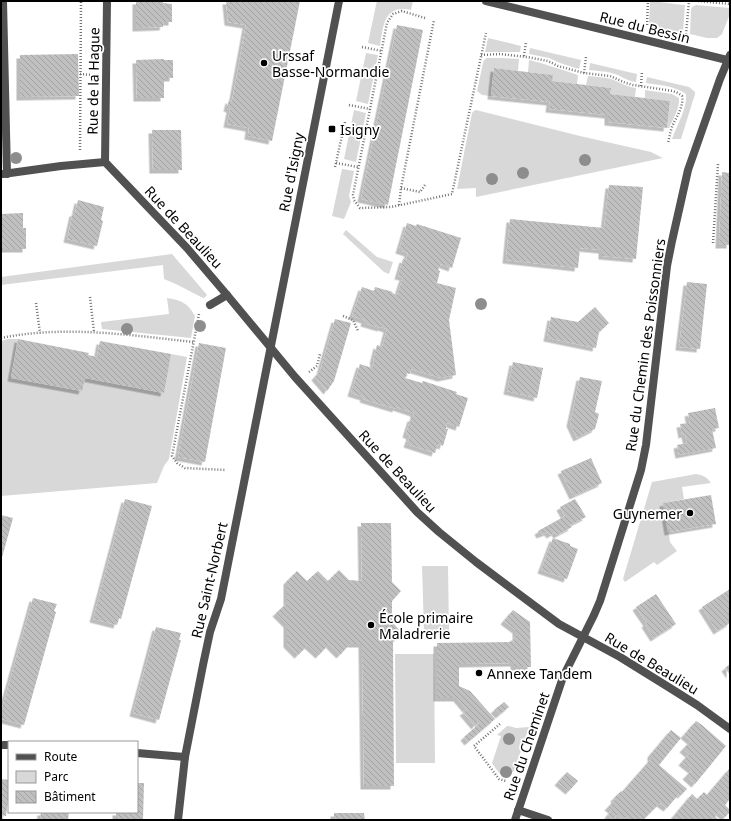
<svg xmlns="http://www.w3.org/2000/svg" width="731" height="821" font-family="'Noto Sans',sans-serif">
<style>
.green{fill:#d8d8d8}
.building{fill:url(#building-back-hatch);filter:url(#shadow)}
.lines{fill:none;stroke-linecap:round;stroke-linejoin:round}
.path{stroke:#737373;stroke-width:2.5;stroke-dasharray:1 2;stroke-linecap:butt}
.service{stroke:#515151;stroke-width:8}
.minor{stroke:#515151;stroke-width:8}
.tertiary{stroke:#515151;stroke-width:8}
.tree{fill:#8d8d8d}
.poi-dot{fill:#000;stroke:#fff;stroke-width:1.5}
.labels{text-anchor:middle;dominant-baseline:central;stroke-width:3.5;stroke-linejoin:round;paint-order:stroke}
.street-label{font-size:14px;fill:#000;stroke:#fff}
.poi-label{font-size:14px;fill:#000;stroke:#fff;text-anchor:start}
</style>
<defs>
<pattern id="building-back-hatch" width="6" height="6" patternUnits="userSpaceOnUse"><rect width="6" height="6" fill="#c0c0c0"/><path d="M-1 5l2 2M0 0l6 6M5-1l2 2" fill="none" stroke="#a3a3a3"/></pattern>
<filter id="shadow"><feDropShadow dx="-3.5" dy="3.5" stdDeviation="0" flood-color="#0004"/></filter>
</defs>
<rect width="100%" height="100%" fill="#fff"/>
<g class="green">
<path d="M377,1H413L411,10C384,4 383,26 380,46L368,43L376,5Z"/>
<path d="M651,1L683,5H685L683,32L682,33L649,25V23L650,3Z"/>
<path d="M696,5L730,8V14L722,34L717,38H707L690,34L691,10L692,7Z"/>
<path d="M488,38L521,46L520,52H485Z"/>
<path d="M530,48L581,60L579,69L560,63L549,58L529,54Z"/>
<path d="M366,53L378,55L368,104L356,101Z"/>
<path d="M487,58H500L519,59L518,71L494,68L491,96L482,95L477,91L483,63L484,60Z"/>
<path d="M529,60C546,64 562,70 578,75L577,84L552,81V75L528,72Z"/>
<path d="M590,63L637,74L636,82C627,81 620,75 612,73C604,71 596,71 589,70Z"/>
<path d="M588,76C595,77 604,77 611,79C620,82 626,87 636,88L635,97L610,94L611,88L586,85Z"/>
<path d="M647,77L689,87L695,92V94L681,139H672C677,124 687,110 686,94C675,86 660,85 646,83Z"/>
<path d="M645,90L672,94L679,98C680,108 673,119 669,128H667L670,101L645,98Z"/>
<path d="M354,110L366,113L356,162L344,159Z"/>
<path d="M476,110L580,136L651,152L663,158L476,197V188L457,189L472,113L474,111Z"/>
<path d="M342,169L354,171L349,196L351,202L344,219L332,216Z"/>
<path d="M346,230L377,257L393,262L389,274L384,272L343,234Z"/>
<path d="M172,254L207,295L204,298L201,297L178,285L164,279L163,265L1,285V277Z"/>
<path d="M167,298C181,300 188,303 195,316L191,338L102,329L101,322L169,314Z"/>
<path d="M8,339H18L11,378L81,391L85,378L163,393L171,354L187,357L169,459L164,466L157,483L1,496V341Z"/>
<path d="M696,474C703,475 707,477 711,483L682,487L684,499L664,503L670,542L677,551L657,565L654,562L625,582L623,579L652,482Z"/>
<path d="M422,566H448L449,632H424Z"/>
<path d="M395,654H434L435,763H396Z"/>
<path d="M507,726H509L516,728L529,727L514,771C502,781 499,773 492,763L501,736L497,735Z"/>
</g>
<g class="building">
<path d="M136,1H163V3L172,4V22H164L163,27L136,28Z"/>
<path d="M226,1H300L272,141L248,136L249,128L227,124L230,109L227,108L229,100L232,101L246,25L228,22Z"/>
<path d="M397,25L423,30L388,205L361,199Z"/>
<path d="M78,54L79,96L20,97V55Z"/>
<path d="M164,59V60H173V78H164V98H137L136,60Z"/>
<path d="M494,68L553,75L552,81L611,88L610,94L670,101L667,128L608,122V115L549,109L550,102L491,96Z"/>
<path d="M152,130H181L182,170H153Z"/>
<path d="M722,172L730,173V245H719Z"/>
<path d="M609,185L643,187L636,259L602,256V250L580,248L578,268L506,260L510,219L604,228Z"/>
<path d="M78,200L104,207L101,220L103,221L97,246L67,239L73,213H75Z"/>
<path d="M23,213V228H26V249H1V214Z"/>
<path d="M407,223L416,226L417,224L461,238L452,268L441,264L438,270L440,271L437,283L456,288L449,320L456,375L441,378L411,369L410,374L407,373L405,378L422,383L423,381L457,392L456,394L468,398L459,427L447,423L446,429H448L443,446L438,444L435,453L407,444L410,436L406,434L411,418H413L414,413L396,407V409L363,399L364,397L351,393L360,364L372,368L374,361H373L377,345L382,347L387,329L381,327V328L364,323L365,320L352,316L362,287L374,291L375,287L393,292L392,293L397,295L403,277L398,276L403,259L406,260L408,253L399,250Z"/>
<path d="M687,282L707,284L700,349L679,347Z"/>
<path d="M595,307L609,323L599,332L596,348L547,338L551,317L578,322Z"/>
<path d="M335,319L351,323L334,381L327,391L315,377L320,371Z"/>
<path d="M18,339L89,353L88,355L97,357L100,341L171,354L164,393L85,378L82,391L11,378Z"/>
<path d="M199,343L226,348L205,462L178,457Z"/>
<path d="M513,362L543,368L537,398L507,391Z"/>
<path d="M580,377L602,381L595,412L599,414L595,429L577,438L570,423Z"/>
<path d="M715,408L719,428L712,429L716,448L679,455L677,445L687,443L685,434L682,435L680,424L690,423L688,413Z"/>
<path d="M591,458L602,483L573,496L561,471Z"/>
<path d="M711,495L716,524L668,532L663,503Z"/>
<path d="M125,499L152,506L121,619L119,618L117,625L93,619Z"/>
<path d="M575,499L586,517L570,525L572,527L557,535L555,532L550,535L548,532L540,535L538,531L565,516L560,507Z"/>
<path d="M1,515L13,518L1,561Z"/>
<path d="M361,523H391L392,582L401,591L392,601V622L402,633L393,642L394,786H364L362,644H350L340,655L329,644L319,655L308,645L298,655L287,644V624L276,613L287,603V581L297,571L307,581L318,571L328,581L339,570L349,580L362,581Z"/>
<path d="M553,538L570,544V546L578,549L567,579L541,570Z"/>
<path d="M730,589V623L717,631L702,607Z"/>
<path d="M656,594L676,624L654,638L645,624L647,623L636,607Z"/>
<path d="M33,598L57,604L54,611L56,612L24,725L1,719V712Z"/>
<path d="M513,610L530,622L531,667H514V663L459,664V686L470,691L495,719L468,742L464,737L479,724L478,722L475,726L463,712L467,710L457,698H437V643L514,642L513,638L516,637V630L504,621Z"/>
<path d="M156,627L181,633L179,640H181L159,720L133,713Z"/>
<path d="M730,664V675L725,668Z"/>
<path d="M504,702L509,707L499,715L494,710Z"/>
<path d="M696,721L702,725L726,746L695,784L686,776L692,770L682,762L689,754L683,749L691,741L684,735Z"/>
<path d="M671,730L681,738L659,765L687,789L681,795L679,794L667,808L660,803L643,820H629L626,817L623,820L617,815L613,820L608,815L612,810L608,807L615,800L614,798L621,791L622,792L651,759V754Z"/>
<path d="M730,768V801L729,800L725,805L730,810V812L725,817L719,812L715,817L719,820H676L673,817L692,794L697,799L704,792L707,795Z"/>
<path d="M567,772L578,781L569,791L558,782Z"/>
<path d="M1,779L9,780V792L6,816L1,815Z"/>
<path d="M137,783H144L143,820H116V812H137Z"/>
<path d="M41,812H69L68,820H45L40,819Z"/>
<path d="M334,813H364L365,820H334Z"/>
</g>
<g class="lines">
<g class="path">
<path d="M698,1L730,4"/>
<path d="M425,18L402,11L393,14L387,23L353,195L354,200L360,208L391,207L452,194L486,33"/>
<path d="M647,25L648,1"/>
<path d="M686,34L689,1"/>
<path d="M362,47L382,51"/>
<path d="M481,55L500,54L527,57L548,61L558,66L584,73L610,76L626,83L633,85L673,91L678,93L682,96C684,107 676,117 672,127C670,133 669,138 668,144"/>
<path d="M524,56L526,42"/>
<path d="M584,73L586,57"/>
<path d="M80,74L92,75"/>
<path d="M641,86L642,71"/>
<path d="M349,105L370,109"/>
<path d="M80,150L81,1"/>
<path d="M336,163L358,167"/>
<path d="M335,167L345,122"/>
<path d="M401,188L420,192L425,185"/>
<path d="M399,205L401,188L434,20"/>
<path d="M713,243L718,164"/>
<path d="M90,297L94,332"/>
<path d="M36,303L40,333"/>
<path d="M199,314L172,456L177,463L185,468L226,470"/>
<path d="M343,316L353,320L358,331"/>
<path d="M1,338C64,325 130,335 193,342"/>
<path d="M309,372L317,366L320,354"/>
<path d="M500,724L474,746L499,779L506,781"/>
</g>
<path class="service" d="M210,305L227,295"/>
<g class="minor">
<path d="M3,1L7,174"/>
<path d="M486,1L727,60"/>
<path d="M105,162L187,248L227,295L295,377L417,512L439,532L476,562L559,624L620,657L670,688L697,705L730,729"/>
<path d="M105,162L107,1"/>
<path d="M3,174L61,166L105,162"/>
<path d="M1,745H9"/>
<path d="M137,753L185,757"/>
<path d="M518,810L548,820"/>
<path d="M515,820L563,677L594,615L600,601L641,470L646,445L667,266L672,241L688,170L720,79L730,55"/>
</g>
<path class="tertiary" d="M178,820L185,757L203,665L210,632L221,599L339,1"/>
</g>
<g class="tree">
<circle cx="16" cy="158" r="6"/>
<circle cx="585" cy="160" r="6"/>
<circle cx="523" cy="173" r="6"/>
<circle cx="492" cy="179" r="6"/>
<circle cx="481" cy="304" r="6"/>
<circle cx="200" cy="326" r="6"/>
<circle cx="127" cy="329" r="6"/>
<circle cx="509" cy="739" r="6"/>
<circle cx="506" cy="772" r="6"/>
</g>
<g class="poi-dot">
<circle cx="264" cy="63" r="4"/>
<rect x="328" y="125" width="8" height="8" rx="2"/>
<circle cx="690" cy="513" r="4"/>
<circle cx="371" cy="625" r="4"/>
<circle cx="479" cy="673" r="4"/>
</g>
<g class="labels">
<g class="street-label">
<text transform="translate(645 27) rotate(14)">Rue du Bessin</text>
<text transform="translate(93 81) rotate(-89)">Rue de la Hague</text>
<text transform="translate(291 172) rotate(-79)">Rue d'Isigny</text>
<text transform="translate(184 227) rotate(47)">Rue de Beaulieu</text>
<text transform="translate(645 345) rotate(-82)">Rue du Chemin des Poissonniers</text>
<text transform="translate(398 471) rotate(47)">Rue de Beaulieu</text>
<text transform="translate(209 580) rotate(-77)">Rue Saint-Norbert</text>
<text transform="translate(652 663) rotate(31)">Rue de Beaulieu</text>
<text transform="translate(526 746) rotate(-71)">Rue du Cheminet</text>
</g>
<g class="poi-label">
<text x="272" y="55">Urssaf<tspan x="272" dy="16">Basse-Normandie</tspan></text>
<text x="340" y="129">Isigny</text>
<text x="682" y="513" text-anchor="end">Guynemer</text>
<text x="379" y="617">École primaire<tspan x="379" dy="16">Maladrerie</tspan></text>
<text x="487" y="673">Annexe Tandem</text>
</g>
</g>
<rect width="731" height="821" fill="none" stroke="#000000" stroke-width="4"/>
<rect x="8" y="741" width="130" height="72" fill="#ffffff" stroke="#999999"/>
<rect x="16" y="754" width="20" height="6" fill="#515151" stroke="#999999"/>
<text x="44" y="761" font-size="12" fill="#000000">Route</text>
<rect x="16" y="771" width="20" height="12" fill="#d8d8d8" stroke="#999999"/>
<text x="44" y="781" font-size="12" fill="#000000">Parc</text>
<rect x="16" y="791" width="20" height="12" fill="url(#building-back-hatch)" stroke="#999999"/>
<text x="44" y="801" font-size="12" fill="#000000">Bâtiment</text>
</svg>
